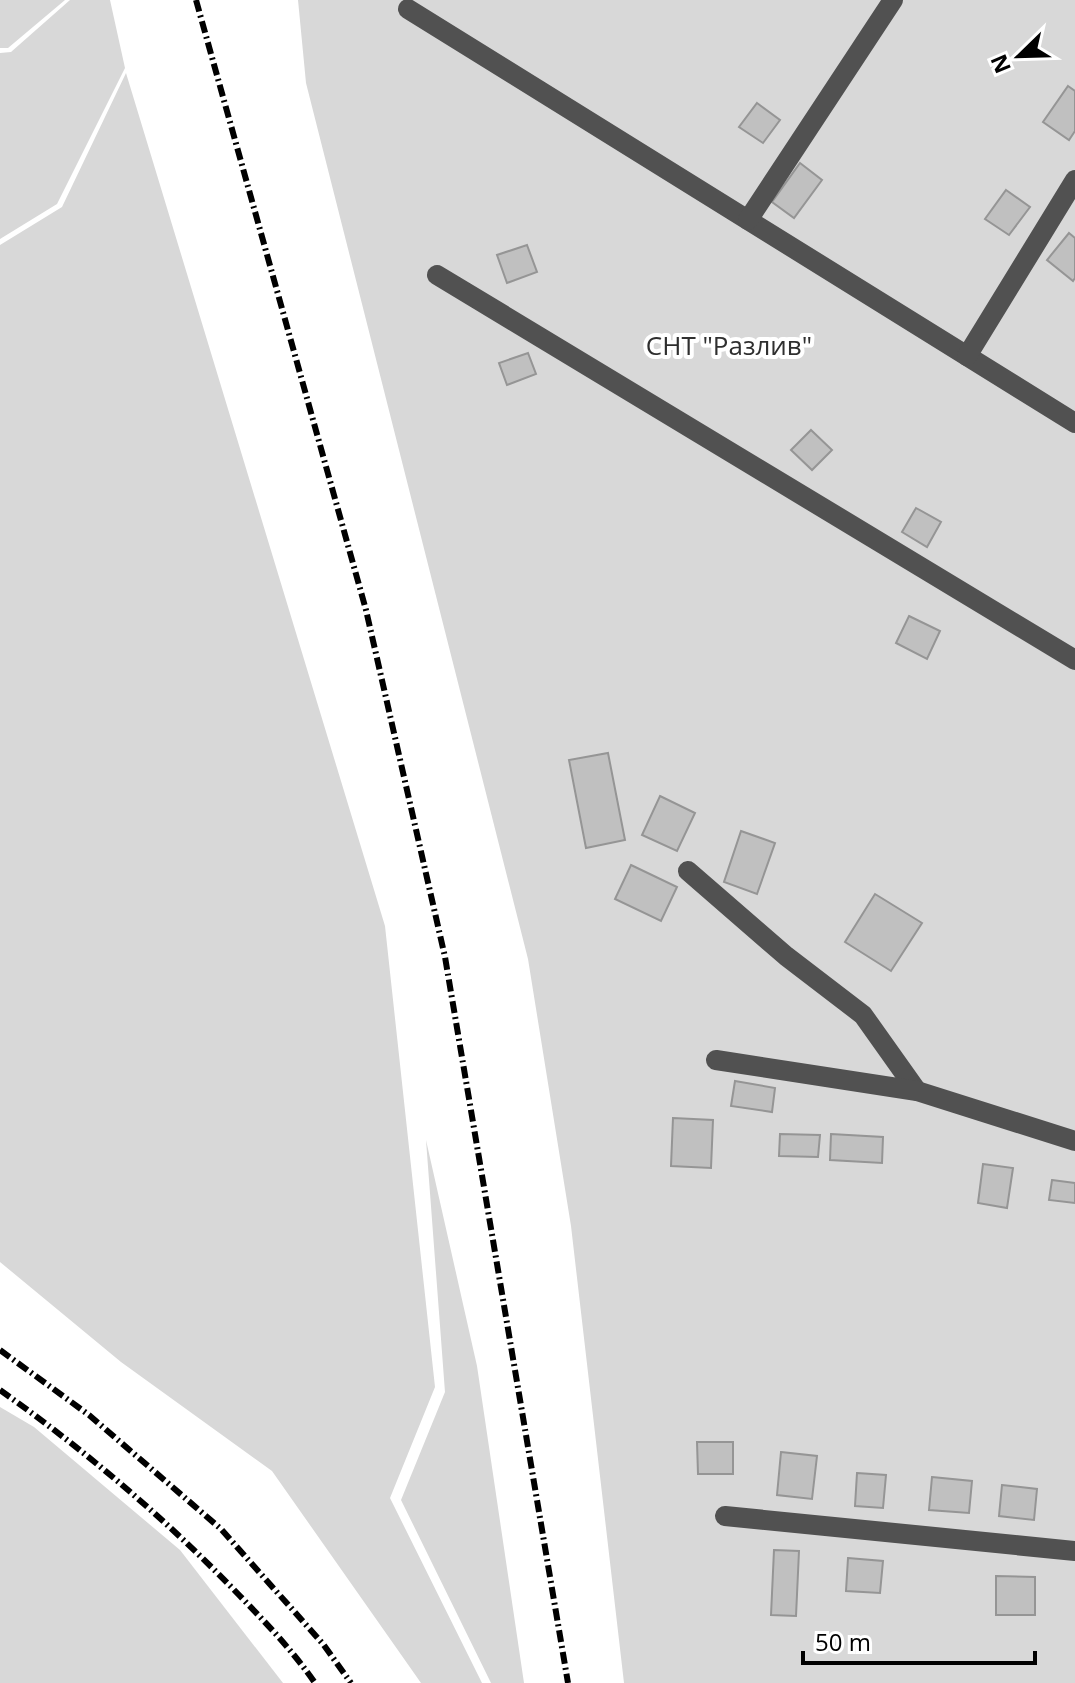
<svg xmlns="http://www.w3.org/2000/svg" width="1075" height="1683" font-family="'Open Sans',sans-serif">
<style>
.green{fill:#d8d8d8}
.building{fill:#c0c0c0;stroke:#959595;stroke-width:2}
.lines{fill:none;stroke-linecap:round;stroke-linejoin:round}
.minor{stroke:#515151;stroke-width:20}
.rail{stroke:#000;stroke-width:6;stroke-dasharray:12 4 2 4;stroke-linecap:butt}
.labels{text-anchor:middle;dominant-baseline:central;stroke-width:8;stroke-linejoin:round;paint-order:stroke}
.park-label{font-size:26px;fill:#2f2f2f;stroke:#fff}
</style>
<rect width="100%" height="100%" fill="#fff"/>
<g class="green">
<path d="M0,0H65L8,48H0Z"/>
<path d="M70,0H110L125,68L57,204L0,239V53L11,52Z"/>
<path d="M298,0H1075V1683H624L571,1226L528,959L306,83Z"/>
<path d="M126,73L385,926L435,1387L390,1498L482,1683H421L272,1471L121,1362L0,1262V245L62,207Z"/>
<path d="M426,1140L477,1366L524,1683H491L401,1500L445,1392Z"/>
<path d="M0,1407L34,1427L180,1550L283,1683H0Z"/>
</g>
<g class="building">
<path d="M1068,86L1075,91V131L1069,140L1043,122Z"/>
<path d="M757,103L780,120L763,143L739,127Z"/>
<path d="M800,163L822,180L794,218L772,202Z"/>
<path d="M1006,190L1030,207L1009,235L985,219Z"/>
<path d="M1069,233L1075,238V278L1073,281L1047,260Z"/>
<path d="M527,245L537,272L507,283L497,255Z"/>
<path d="M528,353L536,374L507,385L499,363Z"/>
<path d="M811,430L832,450L812,470L791,450Z"/>
<path d="M916,508L941,522L927,547L902,532Z"/>
<path d="M909,616L940,631L927,659L896,643Z"/>
<path d="M608,753L625,840L586,848L569,760Z"/>
<path d="M660,796L695,813L677,851L642,835Z"/>
<path d="M741,831L775,843L757,894L724,882Z"/>
<path d="M631,865L677,887L661,921L615,899Z"/>
<path d="M875,894L922,923L891,971L845,942Z"/>
<path d="M735,1081L775,1088L772,1112L731,1106Z"/>
<path d="M673,1118L713,1120L711,1168L671,1166Z"/>
<path d="M780,1134L820,1135L818,1157L779,1156Z"/>
<path d="M831,1134L883,1137L882,1163L830,1160Z"/>
<path d="M983,1164L1013,1168L1007,1208L978,1203Z"/>
<path d="M1052,1180L1075,1183V1203L1049,1200Z"/>
<path d="M697,1442H733V1474H698Z"/>
<path d="M781,1452L817,1456L812,1499L777,1495Z"/>
<path d="M857,1473L886,1475L883,1508L855,1506Z"/>
<path d="M932,1477L972,1481L969,1513L929,1510Z"/>
<path d="M1002,1485L1037,1489L1034,1520L999,1516Z"/>
<path d="M774,1550L799,1551L796,1616L771,1615Z"/>
<path d="M848,1558L883,1561L880,1593L846,1591Z"/>
<path d="M996,1576L1035,1577V1615H996Z"/>
</g>
<g class="lines">
<g class="minor">
<path d="M408,9L1075,423"/>
<path d="M748,220L893,0"/>
<path d="M437,275L1075,660"/>
<path d="M967,356L1075,180"/>
<path d="M688,871L786,956L863,1015L917,1091"/>
<path d="M716,1060L917,1091L1075,1141"/>
<path d="M725,1516L1075,1551"/>
</g>
<g class="rail">
<path d="M196,0L366,610L445,957L568,1683"/>
<path d="M0,1350L89,1415L221,1529L323,1644L351,1683"/>
<path d="M0,1390C86,1451 167,1520 240,1596C267,1624 293,1651 315,1683"/>
</g>
</g>
<g class="labels">
<g class="park-label">
<text x="729" y="345">СНТ "Разлив"</text>
</g>
</g>
<g transform="translate(1019 56) rotate(247)" stroke="#ffffff" stroke-width="6" paint-order="stroke">
<path d="M0-6L14 30L0 20L-14 30Z" fill="#000000"/>
<text y="-12" font-size="22" font-weight="bold" text-anchor="middle" fill="#000000">N</text>
</g>
<path d="M803 1651v12h232v-12" fill="none" stroke="#000000" stroke-width="4"/>
<text x="815" y="1651" font-size="24" fill="#000000" stroke="#ffffff" stroke-width="6" paint-order="stroke">50 m</text>
</svg>
